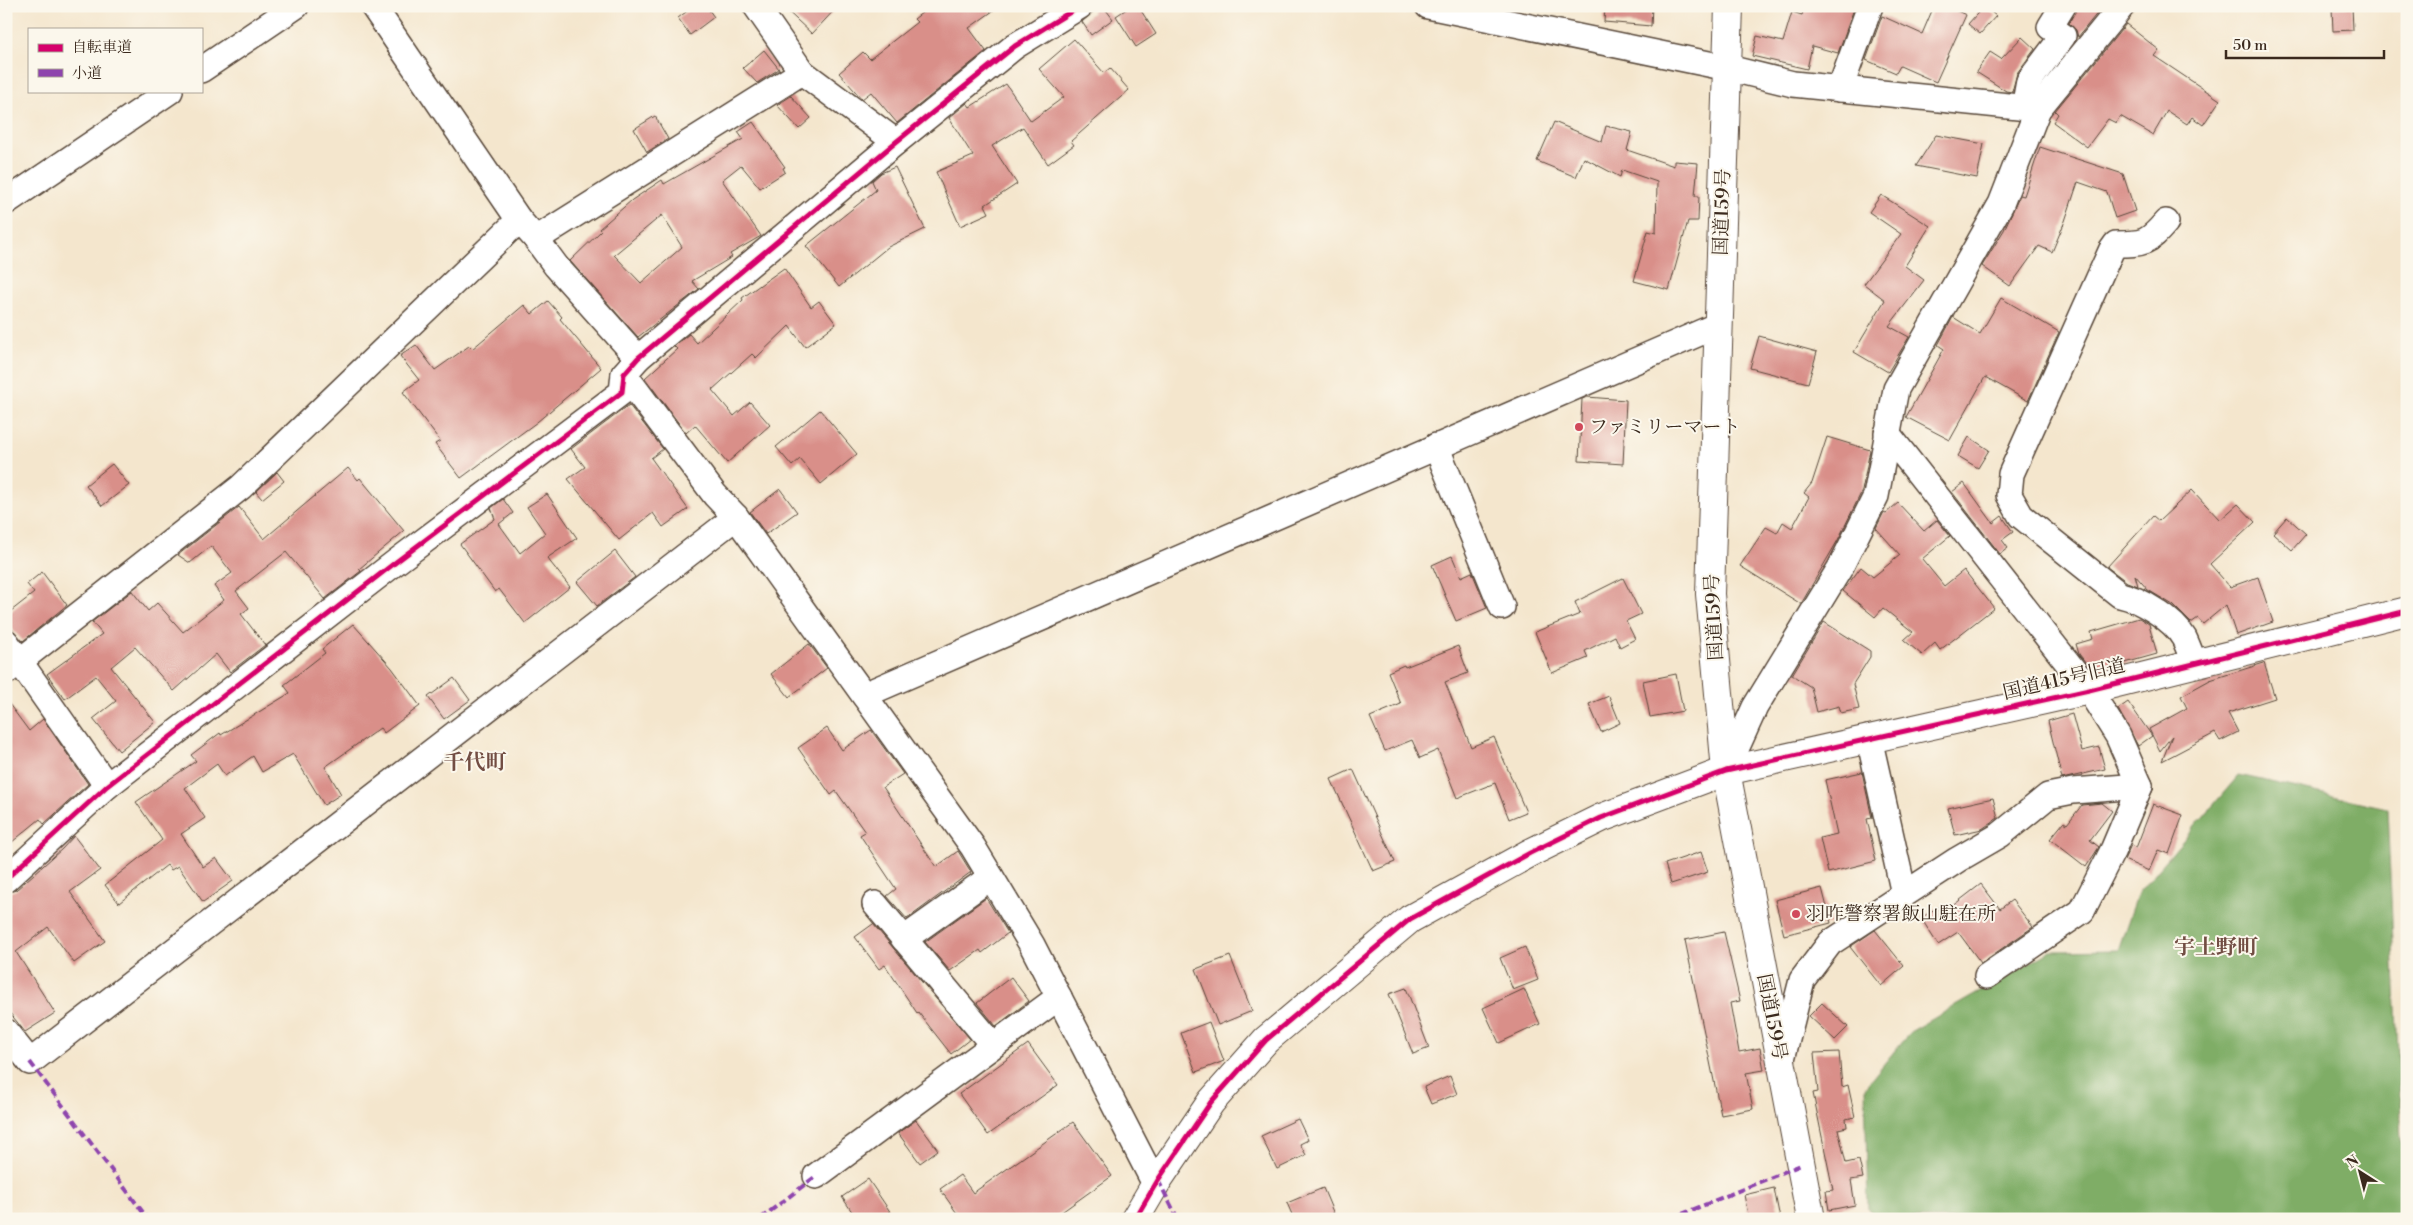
<svg xmlns="http://www.w3.org/2000/svg" width="2413" height="1225" font-family="'Libre Bodoni','Noto Serif JP',serif">
<style>
.forest{fill:#7fad66;stroke:#5d6c42}
.building{fill:#d98f89;fill-rule:evenodd}
.lines{fill:none;stroke-linecap:round;stroke-linejoin:round}
.street-casing{stroke:#574638;stroke-width:28}
.secondary-casing{stroke:#574638;stroke-width:30}
.highway-casing{stroke:#574638;stroke-width:30}
.street{stroke:#fff;stroke-width:25}
.secondary{stroke:#fff;stroke-width:28}
.highway{stroke:#fff;stroke-width:28}
.quiet{stroke:#8e44ad;stroke-width:4;stroke-dasharray:8 4;stroke-linecap:butt}
.cycleway-casing{stroke:#fbf7ec;stroke-width:8}
.cycleway{stroke:#d6006c;stroke-width:5}
.poi-dot{fill:#d1495b;stroke:#fbf7ec;stroke-width:2}
.labels{text-anchor:middle;dominant-baseline:central;stroke-width:4;stroke-linejoin:round;paint-order:stroke}
.street-label{font-size:19px;fill:#3b2a1e;stroke:#fbf7ec}
.poi-label{font-size:19px;fill:#3b2a1e;stroke:#fbf7ec;text-anchor:start}
.quarter-label{font-size:21px;font-weight:bold;fill:#724d43;stroke:#fbf7ec}
</style>
<rect width="100%" height="100%" fill="#fbf7ec"/>
<filter id="ink" filterUnits="userSpaceOnUse"><feTurbulence type="fractalNoise" baseFrequency=".02" numOctaves="2"/><feDisplacementMap in="SourceGraphic" scale="10" xChannelSelector="R" yChannelSelector="G"/><feConvolveMatrix kernelMatrix="1 2 1 2 8 2 1 2 1" color-interpolation-filters="sRGB"/></filter>
<filter id="wash" filterUnits="userSpaceOnUse"><feTurbulence type="fractalNoise" baseFrequency=".0096" numOctaves="4" result="noise"/><feDisplacementMap in="SourceGraphic" scale="20" xChannelSelector="R" yChannelSelector="G"/><feGaussianBlur stdDeviation="1.12" result="paint"/><feColorMatrix in="noise" values="0 0 0 0 0 0 0 0 0 0 0 0 0 0 0 0 0 1.4 0 .05"/><feComposite in="paint" operator="in"/></filter>
<g filter="url(#wash)">
<rect width="100%" height="100%" fill="#f4e6cd"/>
<path class="forest" d="M2239,775L2387,808L2403,1164L2407,1172V1219H1880L1868,1209L1865,1087L1910,1032L2051,951L2118,950L2138,893Z"/>
<g id="blocks">
<g class="building">
<path d="M694,6H706L714,17L690,35L678,18Z"/>
<path d="M782,6H838L812,34Z"/>
<path d="M931,6H1000L969,28L986,51L897,123L871,92L862,99L839,73L863,52L870,59L917,22L914,19Z"/>
<path d="M1094,6H1103L1113,19L1091,35L1082,22L1092,13Z"/>
<path d="M1131,6H1138L1156,34L1136,47L1116,16Z"/>
<path d="M1605,6H1652L1651,26L1604,22Z"/>
<path d="M1805,6H1855L1838,53L1812,46L1807,69L1752,56L1757,36L1783,42L1792,12L1802,15Z"/>
<path d="M1934,6H1946L1966,15L1936,82L1900,66L1896,73L1866,60L1882,16L1922,34Z"/>
<path d="M1984,6L1996,16L1980,34L1968,24Z"/>
<path d="M2077,6H2103L2078,37L2076,30L2069,23Z"/>
<path d="M2352,6L2353,30L2333,31L2332,7Z"/>
<path d="M2126,24L2159,50L2154,56L2220,100L2203,125L2192,117L2187,124L2167,111L2153,135L2120,116L2116,123L2108,119L2087,147L2053,122L2058,114L2055,111Z"/>
<path d="M2022,37L2035,49L2017,73L2012,92L2006,91L1976,72L1990,52L2001,59Z"/>
<path d="M1074,39L1104,73L1110,68L1129,90L1071,141L1074,145L1048,164L1023,127L992,146L1017,184L985,205L989,213L960,226L936,172L973,156L949,118L967,103L970,107L1006,84L1031,121L1064,97L1039,69Z"/>
<path d="M764,50L779,69L757,83L743,68Z"/>
<path d="M791,96L811,118L799,129L777,105Z"/>
<path d="M655,116L668,139L647,152L634,129Z"/>
<path d="M753,122L785,167L783,168L785,172L760,188L741,165L722,180L761,236L730,254L732,257L692,281L699,289L638,337L570,261L601,231L599,229L632,200L662,180L664,184L743,139L738,132ZM662,215L682,247L641,283L614,255Z"/>
<path d="M1554,122L1602,142L1606,126L1632,132L1627,150L1674,166V161L1698,163L1695,196H1699L1698,221H1688L1669,290L1634,281L1648,231L1656,233L1657,182L1622,170L1620,177L1584,158L1576,177L1537,161Z"/>
<path d="M1936,135L1984,144L1977,178L1916,166Z"/>
<path d="M2040,147L2123,174L2135,211L2115,218L2107,192L2078,182L2065,221L2052,252L2039,246L2010,286L1982,266L2004,230L2020,195L2024,196Z"/>
<path d="M895,167L925,229L888,247L839,287L806,246L876,190L872,181L881,173Z"/>
<path d="M1881,195L1930,226L1905,266L1924,280L1889,326L1909,337L1888,372L1854,352L1885,300L1864,284L1901,234L1869,212Z"/>
<path d="M784,268L811,307L819,301L836,324L805,347L789,326L756,358L752,354L712,390L734,416L750,402L770,425L727,463L695,425L686,433L645,378L677,349L674,346L689,334L697,343L743,300L742,298Z"/>
<path d="M2001,298L2059,332L2028,401L1985,377L1950,440L1906,417L1944,349L1938,345L1953,317L1980,334Z"/>
<path d="M548,301L562,317L560,319L601,368L537,422L461,478L435,444L440,441L403,392L419,380L400,356L416,345L435,370L469,346L472,349L524,305L532,314Z"/>
<path d="M1759,336L1817,352L1808,383L1750,368Z"/>
<path d="M1587,397L1626,400L1623,464L1579,461L1582,399Z"/>
<path d="M629,405L663,449L651,458L688,509L663,527L653,513L619,540L568,479L585,467L571,449Z"/>
<path d="M820,410L857,454L821,484L800,459L792,466L776,447Z"/>
<path d="M1827,437L1870,450L1862,491L1838,540L1801,604L1740,566L1766,527L1777,533L1783,522L1792,528L1809,497L1804,493L1812,483Z"/>
<path d="M1969,437L1989,450L1978,468L1958,456Z"/>
<path d="M112,464L129,485L102,506L86,485Z"/>
<path d="M348,468L358,480L360,478L404,531L359,569L361,571L325,599L286,552L236,591L249,608L241,614L265,645L230,672L216,654L174,691L135,647L111,667L155,722L119,751L93,719L116,701L96,676L65,699L47,674L102,634L92,622L132,591L148,611L157,603L183,632L224,600L214,586L232,573L211,546L190,563L178,555L239,507L264,539Z"/>
<path d="M277,472L284,481L262,499L256,492Z"/>
<path d="M1964,483L1993,523L2002,516L2013,532L2002,540L2008,548L2000,554L1952,492Z"/>
<path d="M780,489L797,512L766,534L750,512Z"/>
<path d="M2192,490L2220,520L2238,504L2255,522L2210,564L2230,587L2258,577L2273,622L2236,635L2226,605L2203,624L2198,618L2191,623L2173,605L2148,590L2135,575L2138,586L2127,582L2107,567L2153,516L2159,521Z"/>
<path d="M547,494L577,538L547,558L570,587L525,623L499,589L495,592L460,544L495,519L491,508L503,499L513,513L499,524L520,553L545,533L527,507Z"/>
<path d="M1898,503L1924,531L1937,520L1950,536L1922,559L1944,586L1964,570L1994,608L1940,650L1935,643L1922,655L1904,640L1913,632L1883,608L1875,617L1843,591L1861,567L1873,577L1900,555L1876,528L1884,512L1886,513Z"/>
<path d="M2287,517L2306,534L2292,550L2273,533Z"/>
<path d="M615,551L635,577L597,606L577,582Z"/>
<path d="M1452,556L1461,577L1472,572L1487,608L1456,621L1432,565Z"/>
<path d="M42,572L67,605L23,641L12,629L6,628V615L34,593L27,584Z"/>
<path d="M1623,578L1641,614L1626,621L1635,639L1620,647L1615,636L1585,651L1588,658L1552,673L1535,632L1580,614L1575,602Z"/>
<path d="M2139,618L2149,624L2157,654L2093,672L2079,654L2076,644L2093,639L2091,632Z"/>
<path d="M1824,622L1870,651V657L1853,684L1859,709L1841,713L1839,706L1817,712L1811,687L1792,675Z"/>
<path d="M353,624L392,668L420,706L384,733L380,728L325,767L341,794L324,805L293,754L262,772L253,756L225,776L217,764L185,788L205,818L181,834L203,867L216,858L233,881L203,902L178,866L171,870L167,865L119,903L105,885L162,840L136,802L196,761L191,755L220,733L221,735L290,693L284,685L325,653L322,649Z"/>
<path d="M809,644L827,668L789,697L771,674Z"/>
<path d="M1458,646L1468,673L1445,682L1471,747L1494,737L1526,812L1509,819L1495,783L1457,798L1438,750L1420,758L1412,740L1385,751L1370,717L1401,704L1388,672L1404,665L1405,667Z"/>
<path d="M2264,663L2275,698L2228,713L2238,732L2220,741L2215,733L2162,761L2172,736L2160,751L2149,729L2187,708L2181,696L2210,680Z"/>
<path d="M1676,674L1683,711L1650,717L1643,681Z"/>
<path d="M454,678L470,700L444,719L428,697Z"/>
<path d="M1609,696L1620,723L1601,732L1589,704Z"/>
<path d="M6,700L29,731L43,719L88,784L44,824L40,819L6,847Z"/>
<path d="M2128,702L2152,736L2138,746L2118,709Z"/>
<path d="M2072,714L2082,751L2099,747L2105,769L2062,779L2048,721Z"/>
<path d="M827,728L842,750L871,730L903,774L883,787L936,867L958,851L971,872L907,919L887,896L896,889L860,835L865,832L836,791L831,795L798,748Z"/>
<path d="M1353,769L1395,862L1373,871L1331,779Z"/>
<path d="M1862,772L1872,818L1867,819L1876,861L1828,873L1820,838L1837,834L1825,780Z"/>
<path d="M1993,798L1998,818L1982,829L1955,835L1948,808Z"/>
<path d="M2102,803L2112,811L2090,840L2099,847L2086,867L2050,839L2064,822L2067,824L2082,805Z"/>
<path d="M2153,804L2183,815L2169,854L2158,850L2149,871L2124,860L2131,845L2136,848Z"/>
<path d="M74,836L100,870L70,892L105,941L74,963L48,927L16,952L55,1013L25,1032L6,1008V893L16,890L62,849Z"/>
<path d="M1701,852L1708,872L1671,884L1665,864Z"/>
<path d="M1981,884L2000,909L2012,900L2033,927L1981,963L1958,932L1938,945L1921,918L1938,907L1942,914Z"/>
<path d="M1822,888L1831,923L1784,935L1775,900Z"/>
<path d="M986,898L1008,933L982,953L980,950L950,971L925,942Z"/>
<path d="M873,924L970,1039L951,1054L918,1012L917,1013L885,965L879,969L855,937Z"/>
<path d="M1875,930L1904,966L1881,986L1850,947Z"/>
<path d="M1724,932L1740,1001L1730,1003L1739,1052L1760,1048L1764,1070L1746,1073L1753,1109L1721,1115L1685,940Z"/>
<path d="M1525,947L1538,980L1513,990L1500,958Z"/>
<path d="M1230,956L1252,1011L1218,1025L1196,969Z"/>
<path d="M1011,977L1029,1001L996,1026L977,1003Z"/>
<path d="M1406,988L1429,1048L1413,1054L1389,994Z"/>
<path d="M1524,989L1540,1024L1499,1043L1483,1008Z"/>
<path d="M1822,1003L1848,1027L1835,1040L1809,1016Z"/>
<path d="M1209,1022L1224,1061L1196,1072L1181,1033Z"/>
<path d="M1028,1044L1058,1085L988,1135L959,1094Z"/>
<path d="M1839,1052L1842,1087L1848,1085L1855,1117L1846,1119L1847,1127L1838,1129L1846,1163L1859,1160L1863,1178L1851,1180L1855,1205L1829,1210L1826,1191L1833,1190L1813,1093L1818,1092L1814,1053Z"/>
<path d="M1450,1076L1457,1094L1431,1104L1424,1087Z"/>
<path d="M1298,1119L1308,1140L1300,1144L1306,1155L1277,1169L1261,1136Z"/>
<path d="M916,1120L938,1150L920,1163L898,1133Z"/>
<path d="M1073,1122L1112,1176L1052,1219H961L940,1189L960,1175L973,1193Z"/>
<path d="M868,1179L895,1219H857L842,1197Z"/>
<path d="M1323,1188L1336,1219H1294L1287,1203Z"/>
<path d="M1774,1188L1780,1219H1749L1744,1195Z"/>
</g>
</g>
</g>
<g filter="url(#ink)">
<use href="#blocks" fill-opacity="0" stroke="#574638" stroke-width="1"/>
<g class="lines">
<g class="street-casing">
<g id="street">
<path d="M373,6L519,220"/>
<path d="M756,6L802,72L896,142"/>
<path d="M1428,6L1728,68L1793,84L2038,109"/>
<path d="M201,70L296,6"/>
<path d="M1840,89L1870,6"/>
<path d="M2024,108L2029,81L2063,36L2050,27L2063,6"/>
<path d="M6,202L170,91"/>
<path d="M2166,222C2148,243 2144,244 2116,244L2111,251L2011,474L2009,495L2021,516L2120,595C2140,599 2173,619 2184,638C2188,646 2191,655 2194,663"/>
<path d="M536,239L802,72"/>
<path d="M624,374L715,495L736,517L973,847L1032,945L1155,1184"/>
<path d="M1887,433L2089,690L2118,736L2140,786L2113,850L2082,911L1987,976"/>
<path d="M1436,446L1502,607"/>
<path d="M6,642L107,786"/>
<path d="M6,672L241,487L519,220L536,239L556,266L638,358"/>
<path d="M864,695L1718,325"/>
<path d="M1869,738L1904,894"/>
<path d="M1726,771L1755,707L1840,568L1876,496L1896,389L2001,204L2038,109L2122,6"/>
<path d="M6,879L107,786L396,562L622,392L624,374L638,358L896,142L1015,46L1080,6"/>
<path d="M875,904L993,1045"/>
<path d="M904,939L991,877"/>
<path d="M6,1032L30,1062L736,517"/>
<path d="M1781,1063L1802,980L1830,943L1957,860L2000,835L2048,796L2073,791L2140,786"/>
<path d="M816,1176L1059,997"/>
</g>
</g>
<g class="secondary-casing">
<path id="secondary" d="M1135,1219L1158,1180L1211,1102L1266,1040L1410,919L1530,853L1601,818L1726,771L2089,690L2407,611"/>
</g>
<g class="highway-casing">
<path id="highway" d="M1729,6L1710,594L1726,771L1811,1219"/>
</g>
<use href="#street" class="street"/>
<use href="#secondary" class="secondary"/>
<use href="#highway" class="highway"/>
<g class="quiet">
<path d="M30,1062L148,1219"/>
<path d="M1158,1180L1178,1219"/>
<path d="M760,1219L816,1176"/>
<path d="M1670,1219L1801,1165"/>
</g>
<g class="cycleway-casing">
<g id="cycleway">
<path d="M6,879L107,786L396,562L622,392L624,374L638,358L896,142L1015,46L1080,6"/>
<path d="M1135,1219L1158,1180L1211,1102L1266,1040L1410,919L1530,853L1601,818L1726,771L2089,690L2407,611"/>
</g>
</g>
<use href="#cycleway" class="cycleway"/>
</g>
</g>
<g class="poi-dot">
<circle cx="1579" cy="427" r="5"/>
<circle cx="1796" cy="914" r="5"/>
</g>
<g class="labels">
<g class="street-label">
<text transform="translate(1722 212) rotate(-88)">国道159号</text>
<text transform="translate(1714 617) rotate(-93)">国道159号</text>
<text transform="translate(2064 679) rotate(-13)">国道415号旧道</text>
<text transform="translate(1772 1017) rotate(79)">国道159号</text>
</g>
<g class="poi-label">
<text x="1589" y="427">ファミリーマート</text>
<text x="1806" y="914">羽咋警察署飯山駐在所</text>
</g>
<g class="quarter-label">
<text x="475" y="763">千代町</text>
<text x="2216" y="948">宇土野町</text>
</g>
</g>
<rect width="2413" height="1225" fill="none" stroke="#fbf7ec" stroke-width="25"/>
<rect x="28" y="28" width="175" height="65" fill="#fbf7ec" stroke="#aea59a"/>
<rect x="38" y="44" width="25" height="8" fill="#d6006c" stroke="#aea59a"/>
<text x="72" y="52" font-size="15" fill="#3b2a1e">自転車道</text>
<rect x="38" y="69" width="25" height="8" fill="#8e44ad" stroke="#aea59a"/>
<text x="72" y="78" font-size="15" fill="#3b2a1e">小道</text>
<g transform="translate(2360 1172) rotate(324)" stroke="#fbf7ec" stroke-width="4" paint-order="stroke">
<path d="M0-4L9 19L0 12L-9 19Z" fill="#3b2a1e"/>
<text y="-8" font-size="14" font-weight="bold" text-anchor="middle" fill="#3b2a1e">N</text>
</g>
<path d="M2226 50v8h158v-8" fill="none" stroke="#3b2a1e" stroke-width="2.5"/>
<text x="2233" y="50" font-size="15" fill="#3b2a1e" stroke="#fbf7ec" stroke-width="4" paint-order="stroke">50 m</text>
</svg>
